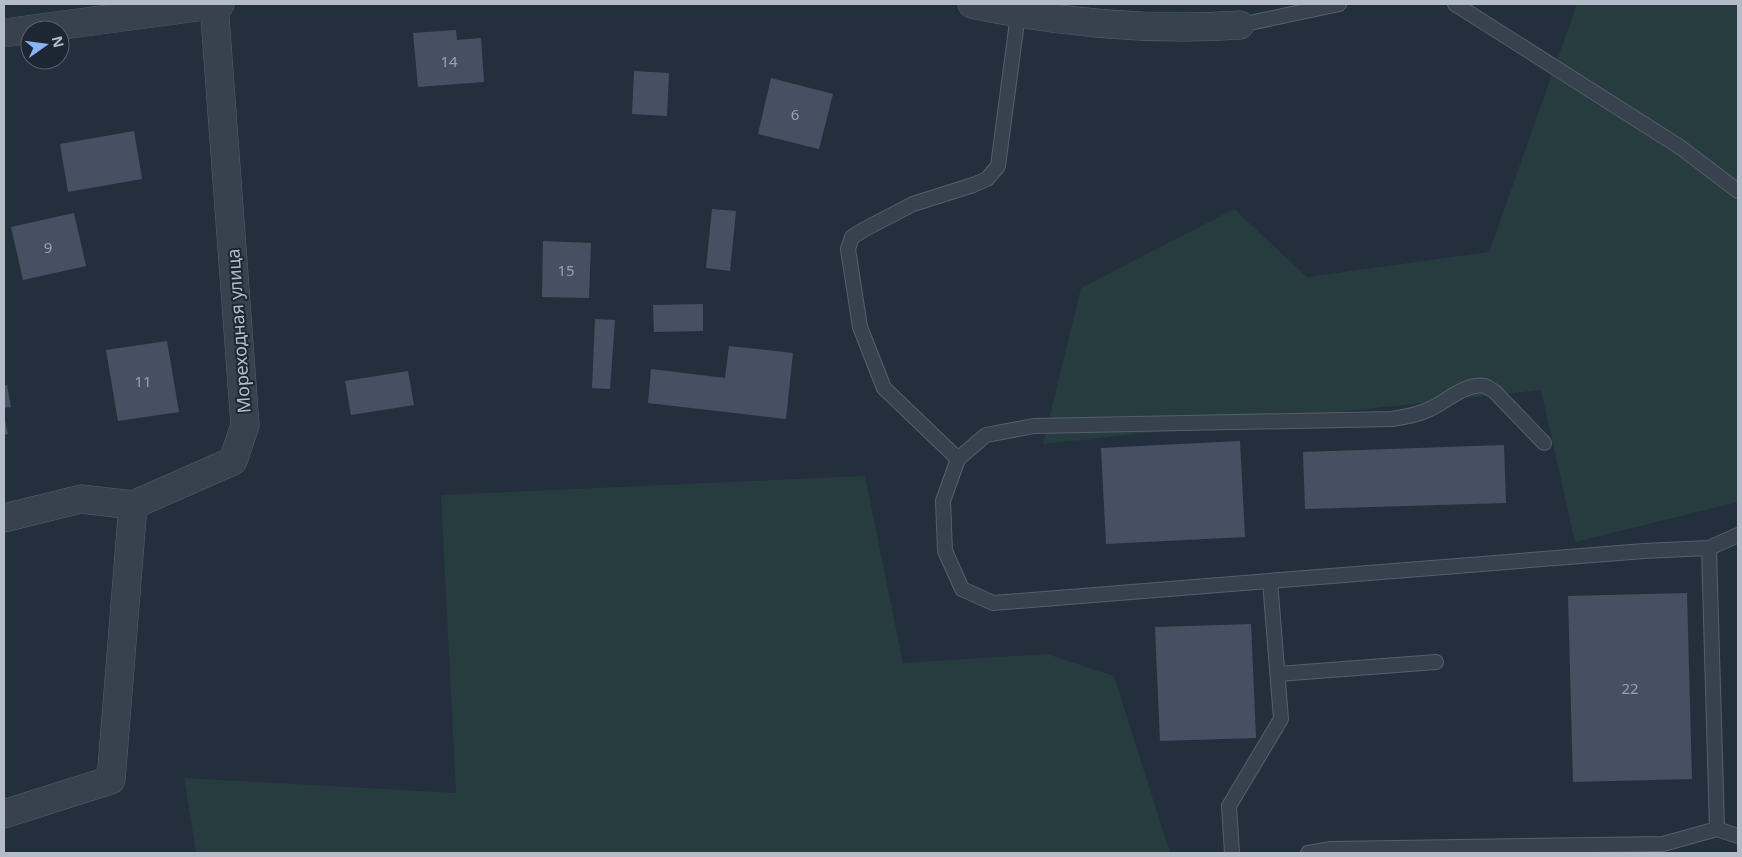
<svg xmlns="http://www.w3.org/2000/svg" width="1742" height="857" font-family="'Noto Sans',sans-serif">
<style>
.green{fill:#263c3f}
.building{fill:#455162}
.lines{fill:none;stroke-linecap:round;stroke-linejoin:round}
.service-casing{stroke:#565f6c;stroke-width:16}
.minor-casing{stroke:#565f6c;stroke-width:29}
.service{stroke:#38414e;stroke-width:14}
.minor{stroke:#38414e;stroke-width:28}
.labels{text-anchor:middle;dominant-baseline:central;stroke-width:4;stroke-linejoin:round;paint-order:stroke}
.number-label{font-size:15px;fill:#98a1af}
.street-label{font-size:18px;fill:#b4bcc9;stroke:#1d2633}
</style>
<rect width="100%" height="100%" fill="#242f3e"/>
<g class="green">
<path d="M1577,4H1738V502L1575,542L1541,390L1043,444L1081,288L1234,209L1307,277L1489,252Z"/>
<path d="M865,476L903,663L1047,654L1114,676L1170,853H196L184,778L456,793L441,495Z"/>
</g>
<g class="building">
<path d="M456,30L457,40L481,38L484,82L418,87L413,33Z"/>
<path d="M634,71L669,73L667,116L632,114Z"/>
<path d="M771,78L833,94L819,149L758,134Z"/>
<path d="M134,131L142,179L68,192L60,144Z"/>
<path d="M712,209L736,211L730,271L706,268Z"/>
<path d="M74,213L86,266L23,280L11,227Z"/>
<path d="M543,241L591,243L589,298L542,297Z"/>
<path d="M703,304V331L654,332L653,305Z"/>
<path d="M595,319L615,320L610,389L592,388Z"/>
<path d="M167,341L179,412L118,421L106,350Z"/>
<path d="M729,346L793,353L786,419L648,403L651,369L725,378Z"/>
<path d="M408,371L414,405L351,415L345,381Z"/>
<path d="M7,385L11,407L4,408V386Z"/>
<path d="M4,416L8,434L4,435Z"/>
<path d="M1240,441L1245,537L1106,544L1101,448Z"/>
<path d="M1504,445L1506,503L1305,509L1303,452Z"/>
<path d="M1687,593L1692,779L1573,782L1568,596Z"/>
<path d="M1251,624L1256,738L1160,741L1155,627Z"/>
</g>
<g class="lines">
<g class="service-casing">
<g id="service">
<path d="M1455,4L1680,147L1738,191"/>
<path d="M1240,25L1339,4"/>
<path d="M1544,443L1495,392C1492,390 1488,387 1485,386C1466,382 1446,402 1430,409C1418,415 1405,417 1392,419L1034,426L986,435L958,459L943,501L945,551L962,589L993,603L1644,551L1709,548L1738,535"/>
<path d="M958,459L884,388L860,327L848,249L852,237L865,229L913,204L973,185L987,179L998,166L1018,14"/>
<path d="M1709,548L1717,829L1738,836"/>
<path d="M1278,674L1436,662"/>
<path d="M1232,853L1229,806L1281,719L1270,581"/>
<path d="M1308,853L1331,849L1663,844L1717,829"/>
</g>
</g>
<g class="minor-casing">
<g id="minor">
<path d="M972,4C1060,23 1150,31 1240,25"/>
<path d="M4,33L220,4"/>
<path d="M133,505L233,461L245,425L214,4"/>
<path d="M4,518L81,499L133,505"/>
<path d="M4,814L111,780L133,505"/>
</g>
</g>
<use href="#service" class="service"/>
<use href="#minor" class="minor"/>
</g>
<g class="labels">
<g class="number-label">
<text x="449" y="61">14</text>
<text x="795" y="114">6</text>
<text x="48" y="247">9</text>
<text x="566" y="270">15</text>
<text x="143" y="381">11</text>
<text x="1630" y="688">22</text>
</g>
<g class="street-label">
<text transform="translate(238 331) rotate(-94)">Мореходная улица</text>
</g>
</g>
<rect width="1742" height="857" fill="none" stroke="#b4bcc9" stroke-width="10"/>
<g transform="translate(45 45) rotate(76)"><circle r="24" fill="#1d2633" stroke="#59626f"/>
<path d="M0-4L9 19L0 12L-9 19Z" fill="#8ab4f8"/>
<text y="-8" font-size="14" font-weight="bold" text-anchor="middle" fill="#b4bcc9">N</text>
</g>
</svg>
